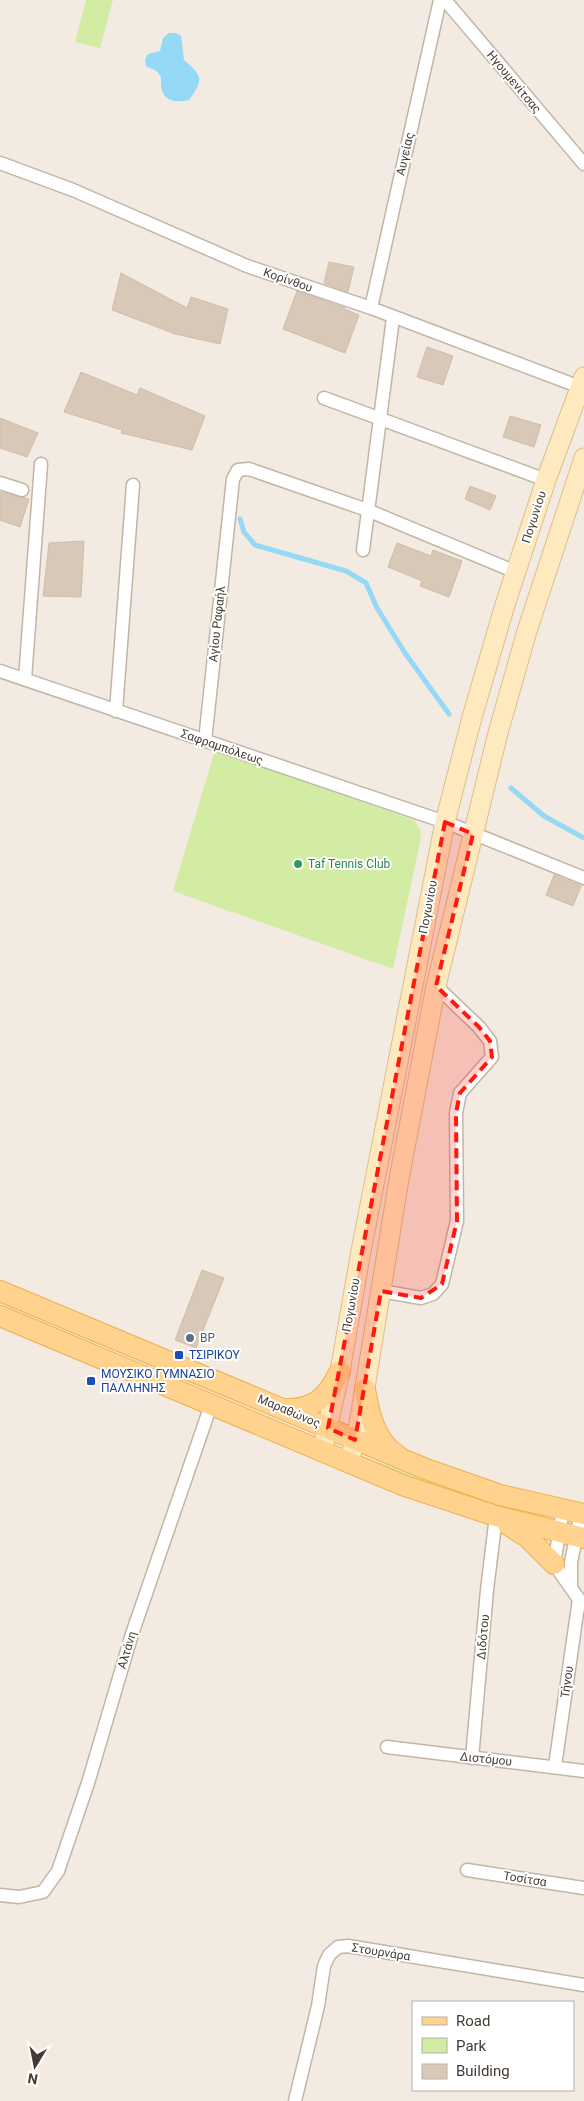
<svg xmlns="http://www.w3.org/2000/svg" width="584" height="2101" font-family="Roboto,sans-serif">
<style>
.green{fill:#d3eca4}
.water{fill:#95d9f7}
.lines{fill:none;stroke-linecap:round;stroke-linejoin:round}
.stream{stroke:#95d9f7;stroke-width:5}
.building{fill:#d8c8b8;stroke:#d1bda8}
.minor-casing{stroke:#c1b5a6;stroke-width:15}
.secondary-casing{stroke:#dabf8d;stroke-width:21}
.primary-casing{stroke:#efb052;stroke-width:22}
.minor{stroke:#fff;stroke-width:12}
.secondary{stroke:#ffe9be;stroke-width:19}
.primary{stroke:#ffd38d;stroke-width:20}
.marked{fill:#ff180b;fill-opacity:0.2;stroke:#ff180b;stroke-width:4;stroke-dasharray:10 6;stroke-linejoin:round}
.leisure-dot{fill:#2e9e5b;stroke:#fff;stroke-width:2}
.service-dot{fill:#5c6f8a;stroke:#fff;stroke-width:2}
.transit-dot{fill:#1a4fb4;stroke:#fff;stroke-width:2}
.labels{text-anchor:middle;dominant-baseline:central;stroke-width:4;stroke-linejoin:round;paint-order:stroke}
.street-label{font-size:12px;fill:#443b31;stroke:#fff}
.leisure-label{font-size:12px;fill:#27864d;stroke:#fff;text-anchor:start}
.service-label{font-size:12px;fill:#4e5e75;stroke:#fff;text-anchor:start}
.transit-label{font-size:12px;fill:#164399;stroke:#fff;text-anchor:start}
</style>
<rect width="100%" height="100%" fill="#f3ebe1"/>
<g class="green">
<path d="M86,0H113L100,48L75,42Z"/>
<path d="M215,750L414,820L420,829L421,838L393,969L173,891Z"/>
<path d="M357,1455L498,1504L542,1515L540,1522L381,1471Z"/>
</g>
<path class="water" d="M169,33H176L181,36L184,60C203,76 204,80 189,100C176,103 163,102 161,86C161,82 162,78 159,74C156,69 150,69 146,66L145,59L148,54L160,51L163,38Z"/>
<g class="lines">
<g class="stream">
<path d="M240,519L244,532L255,545L346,571L366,583L377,608L405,653L449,714"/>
<path d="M511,788L544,816L584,838"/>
</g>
</g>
<g class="building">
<path d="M329,262L354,267L348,292L324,283Z"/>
<path d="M121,273L187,308L191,297L228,309L220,344L175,334L112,310Z"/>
<path d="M297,291L345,308L344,309L359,315L345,353L283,329Z"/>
<path d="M427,347L453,356L443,385L417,377Z"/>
<path d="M81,372L137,395L140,388L205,416L192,450L121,433L122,430L64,412Z"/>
<path d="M510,416L541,425L534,447L503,437Z"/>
<path d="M0,418L38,433L27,457L0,448Z"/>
<path d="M470,486L496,496L490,510L465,499Z"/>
<path d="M0,492L29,499L20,527L0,520Z"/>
<path d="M84,541L81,597L43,596L49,543Z"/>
<path d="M397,543L431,556L433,550L462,561L449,597L420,586L422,581L388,567Z"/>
<path d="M554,875L581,886L573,906L546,895Z"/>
<path d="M202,1270L224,1278L196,1348L175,1340Z"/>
</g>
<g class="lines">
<g class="minor-casing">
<g id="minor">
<path d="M445,0L584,164"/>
<path d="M0,163L73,190L247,266L371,308L580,387"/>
<path d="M371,308L440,0"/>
<path d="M324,398L546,480"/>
<path d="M0,483L22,490"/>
<path d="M363,550L393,318"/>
<path d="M0,671L445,822L584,878"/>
<path d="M25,679L41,464"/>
<path d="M116,711L133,485"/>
<path d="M205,741L233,479L238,470L249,469L367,510L516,572"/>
<path d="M381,1291L421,1298L433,1294L442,1284L457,1221L456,1113L460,1093L492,1057L490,1041L479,1027L436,986"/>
<path d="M563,1510L554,1564L583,1605"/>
<path d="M571,1586V1562L581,1513"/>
<path d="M387,1747L584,1771"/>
<path d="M472,1758L487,1590L496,1516"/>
<path d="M555,1766L579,1599"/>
<path d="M467,1870L584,1888"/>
<path d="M0,1895L19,1897L43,1892L58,1871L88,1783L132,1634L211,1405"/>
<path d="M295,2101L318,2006L324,1966L329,1955L338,1947L348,1946L584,1985"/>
</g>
</g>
<g class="secondary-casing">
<g id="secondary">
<path d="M322,1451L340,1371L361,1251L445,822L471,721L504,608L546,480L584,377"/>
<path d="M349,1463L359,1424L399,1179L436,986L498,733L527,631L584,458"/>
</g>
</g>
<g class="primary-casing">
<g id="primary">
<path d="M0,1291L426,1469L500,1495L584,1514"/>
<path d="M0,1316L405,1486L496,1516L584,1538"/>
<path d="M365,1389C369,1413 375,1441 397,1455"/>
<path d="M285,1409C315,1410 327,1397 340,1371"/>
<path d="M508,1525L527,1537L554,1564"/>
</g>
</g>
<use href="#minor" class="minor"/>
<use href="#secondary" class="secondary"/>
<use href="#primary" class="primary"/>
</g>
<path class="marked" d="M445,822L473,834L436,986L479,1027L490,1041L492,1057L460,1093L456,1113L457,1221L442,1284L421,1298L381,1291L355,1440L328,1428Z"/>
<circle class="leisure-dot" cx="298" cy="864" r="5"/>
<circle class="service-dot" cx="190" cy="1338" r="5"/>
<g class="transit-dot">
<rect x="174" y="1350" width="10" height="10" rx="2.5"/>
<rect x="86" y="1376" width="10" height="10" rx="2.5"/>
</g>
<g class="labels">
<g class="street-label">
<text transform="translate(514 82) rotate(50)">Ηγουμενίτσας</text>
<text transform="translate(405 154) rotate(-77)">Αυγείας</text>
<text transform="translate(288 280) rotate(19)">Κορίνθου</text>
<text transform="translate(534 517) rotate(-72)">Πογωνίου</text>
<text transform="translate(217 624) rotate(-84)">Αγίου Ραφαήλ</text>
<text transform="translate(222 747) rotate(19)">Σαφραμπόλεως</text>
<text transform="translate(428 907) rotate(-79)">Πογωνίου</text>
<text transform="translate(351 1305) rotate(-80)">Πογωνίου</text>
<text transform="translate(289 1411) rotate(23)">Μαραθώνος</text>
<text transform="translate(483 1637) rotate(-85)">Διδότου</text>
<text transform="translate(127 1650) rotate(-73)">Αλτάνη</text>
<text transform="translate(567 1682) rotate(-82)">Τήνου</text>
<text transform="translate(486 1759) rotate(6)">Διστόμου</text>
<text transform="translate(525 1879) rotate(9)">Τοσίτσα</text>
<text transform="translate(381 1952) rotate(9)">Στουρνάρα</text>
</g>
<g class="leisure-label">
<text x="308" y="864">Taf Tennis Club</text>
</g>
<g class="service-label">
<text x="200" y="1338">BP</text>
</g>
<g class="transit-label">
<text x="189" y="1355">ΤΣΙΡΙΚΟΥ</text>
<text x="101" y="1374">ΜΟΥΣΙΚΟ ΓΥΜΝΑΣΙΟ<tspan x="101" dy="14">ΠΑΛΛΗΝΗΣ</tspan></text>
</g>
</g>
<rect x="412" y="2001" width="162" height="90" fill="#ffffff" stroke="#b4b1ad"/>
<rect x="422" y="2017" width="25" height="8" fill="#ffd38d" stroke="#b4b1ad"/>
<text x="456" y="2026" font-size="15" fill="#443b31">Road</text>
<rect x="422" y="2038" width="25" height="15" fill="#d3eca4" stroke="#b4b1ad"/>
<text x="456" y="2051" font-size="15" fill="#443b31">Park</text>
<rect x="422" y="2064" width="25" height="15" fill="#d8c8b8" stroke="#b4b1ad"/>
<text x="456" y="2076" font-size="15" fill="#443b31">Building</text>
<g transform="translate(35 2066) rotate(190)" stroke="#ffffff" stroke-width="4" paint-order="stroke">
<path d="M0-4L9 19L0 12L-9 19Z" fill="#443b31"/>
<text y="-8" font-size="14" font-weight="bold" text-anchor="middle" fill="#443b31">N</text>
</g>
</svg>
